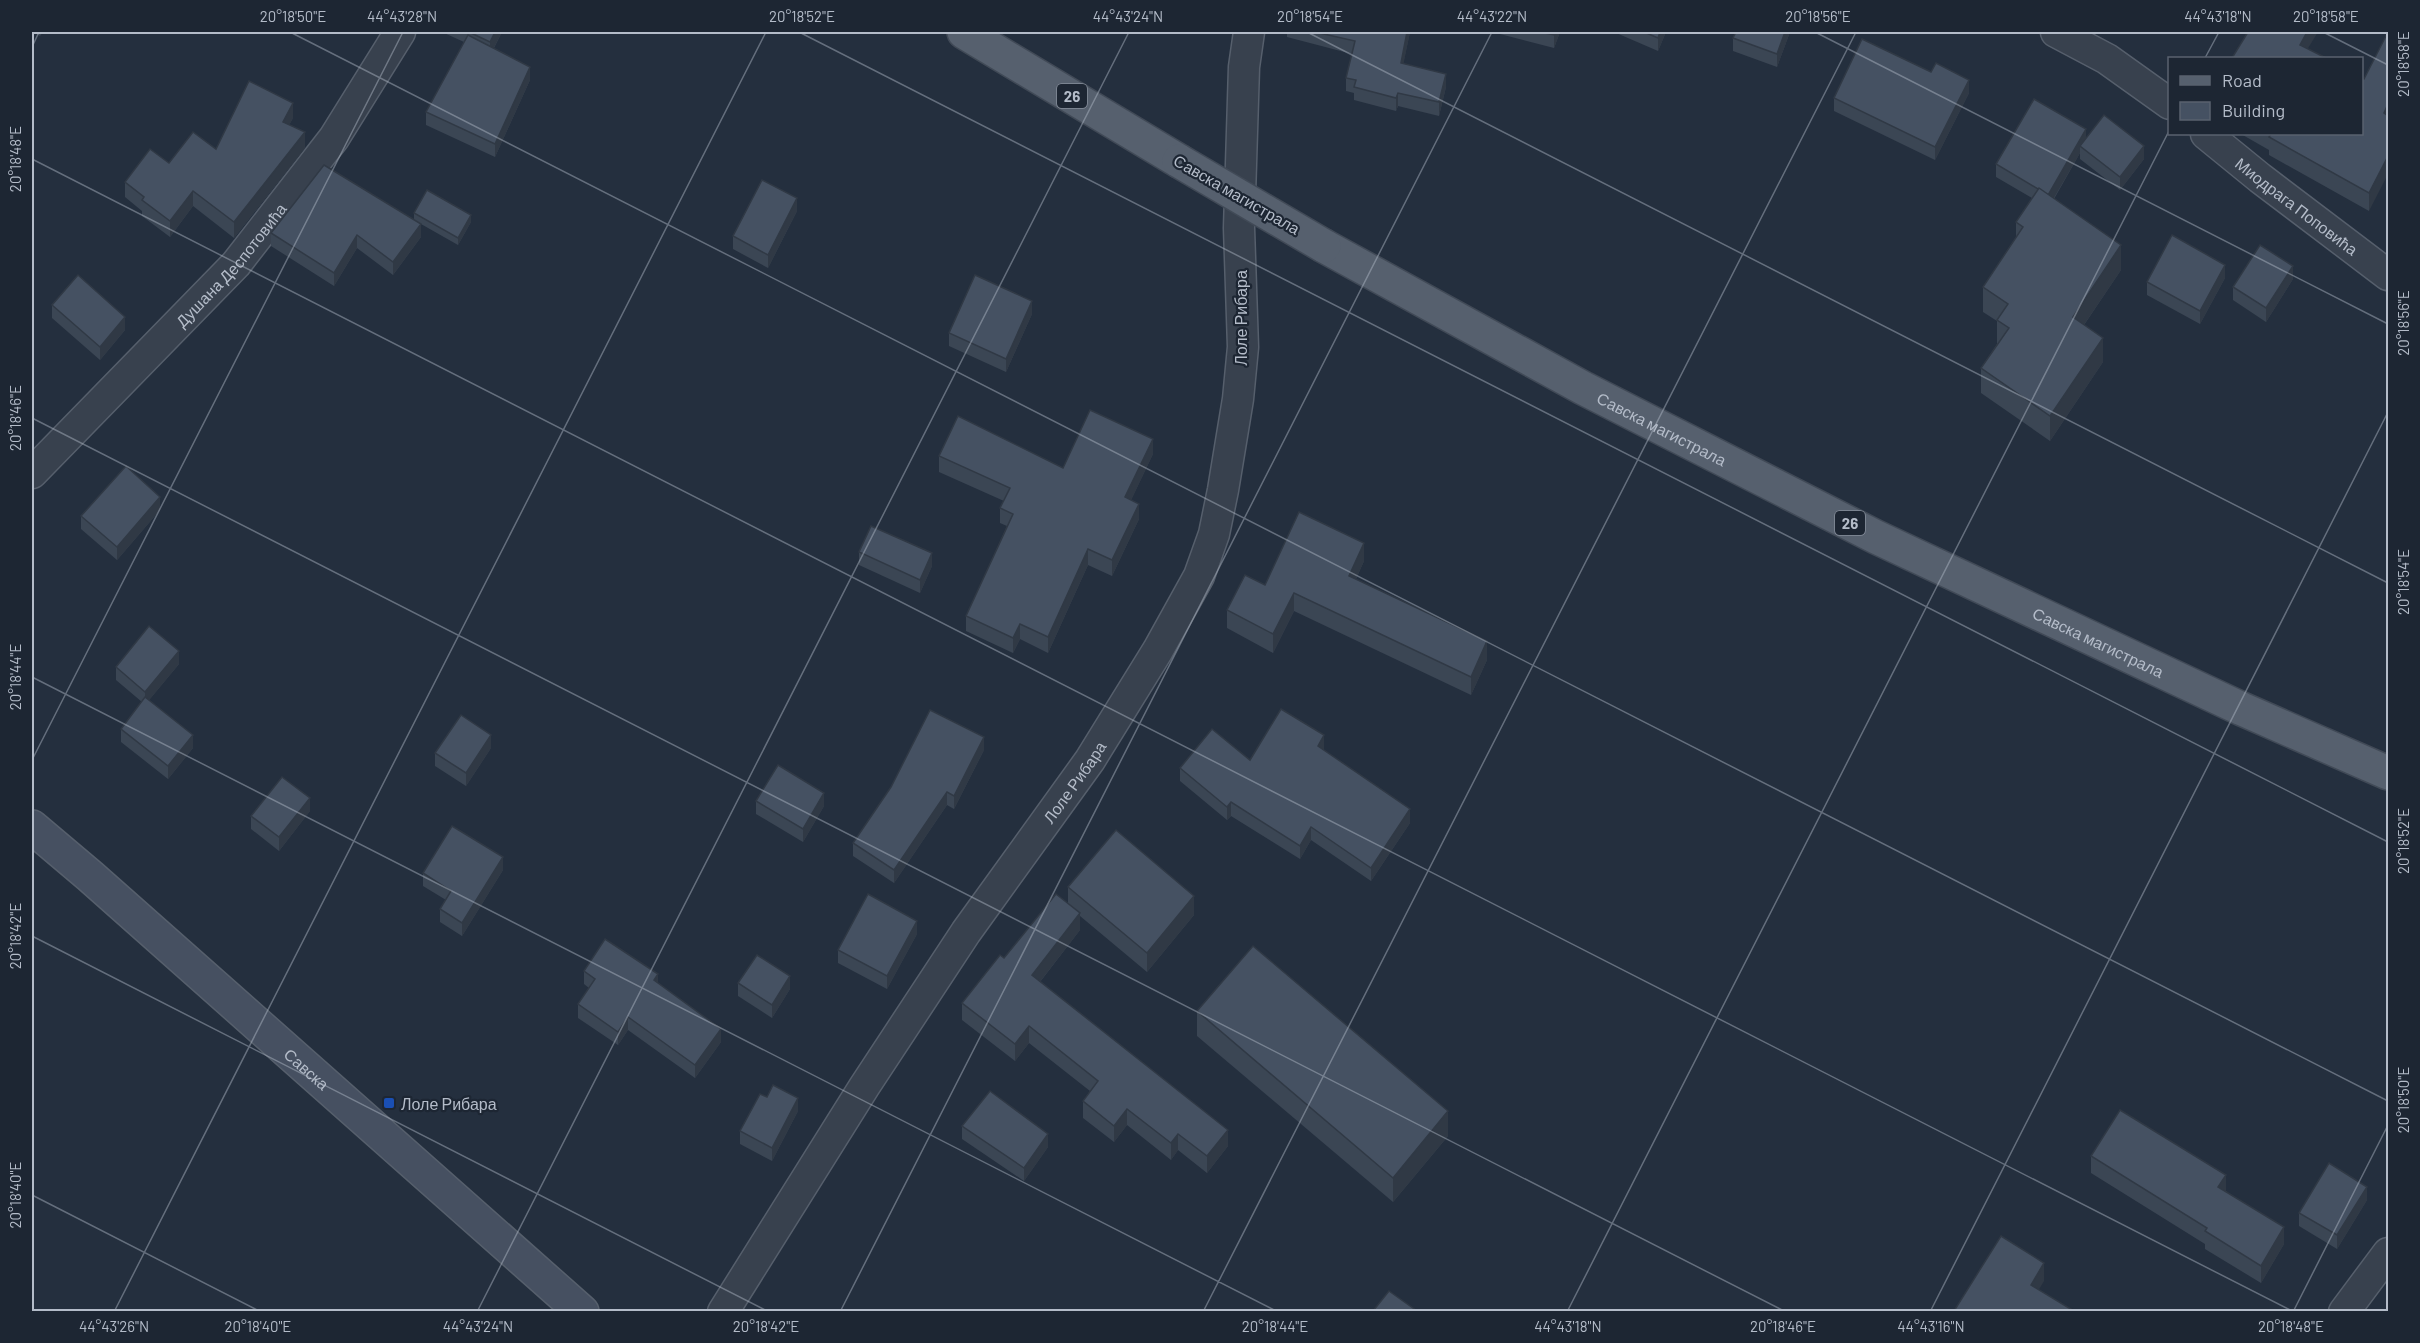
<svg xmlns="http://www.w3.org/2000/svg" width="2420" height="1343" font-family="Barlow,sans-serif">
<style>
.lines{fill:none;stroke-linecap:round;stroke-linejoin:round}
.street-casing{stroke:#565f6c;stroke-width:33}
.secondary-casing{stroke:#565f6c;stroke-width:36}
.primary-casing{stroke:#414a57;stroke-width:36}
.street{stroke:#38414e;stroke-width:30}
.secondary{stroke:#465061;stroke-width:33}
.primary{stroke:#56606e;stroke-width:33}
.primary-bridge-casing{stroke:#414a57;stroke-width:36;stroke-linecap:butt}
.primary-bridge{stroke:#56606e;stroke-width:33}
.wall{fill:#3b4654}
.shaded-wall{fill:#303945}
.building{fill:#455162;stroke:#303945;stroke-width:1.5}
.ticks{fill:none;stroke:#b4bcc9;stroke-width:1.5;stroke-opacity:0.45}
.transit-dot{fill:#1a4fb4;stroke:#1d2633;stroke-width:2}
.labels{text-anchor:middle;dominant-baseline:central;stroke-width:4.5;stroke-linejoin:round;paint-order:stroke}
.shield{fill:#1d2633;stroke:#878f9c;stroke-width:1.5}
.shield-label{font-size:15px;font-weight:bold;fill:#b4bcc9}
.street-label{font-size:16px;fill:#b4bcc9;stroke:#1d2633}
.poi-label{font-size:16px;fill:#b4bcc9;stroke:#1d2633;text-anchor:start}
.neatline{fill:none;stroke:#b4bcc9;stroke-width:2}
.ticks-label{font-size:15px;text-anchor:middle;fill:#b4bcc9}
</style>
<rect width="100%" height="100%" fill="#242f3e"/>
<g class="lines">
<g class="street-casing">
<g id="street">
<path d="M2056,32L2107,59L2170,104"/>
<path id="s1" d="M2206,134L2260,178L2388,275"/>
<path id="s2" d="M32,473L236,264L334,138L400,32"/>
<path id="s3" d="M723,1312L864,1087L966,932L1090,760L1158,650L1199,576L1214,534L1223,490L1238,399L1243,347L1239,228L1244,67L1249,32"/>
<path d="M2344,1312L2388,1253"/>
</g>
</g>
<g class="secondary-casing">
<g id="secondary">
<path id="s4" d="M32,827L90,876L582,1312"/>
</g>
</g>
<g class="primary-casing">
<g id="primary">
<path d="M964,32L1179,161"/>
<path id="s5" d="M1324,246L1583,388L1876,537L2242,709L2388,773"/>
</g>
</g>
<use href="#street" class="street"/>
<use href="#secondary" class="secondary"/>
<use href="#primary" class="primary"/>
<g class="primary-bridge-casing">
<path id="primary-bridge" d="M1179,161L1324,246"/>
</g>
<use href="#primary-bridge" class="primary-bridge"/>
</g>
<g class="wall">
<path d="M32,32H43L40,36Z"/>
<path d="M442,32H502L494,48L530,80L495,157L426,125V112L464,42Z"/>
<path d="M1287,32H1410L1403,64L1446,87L1439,116L1398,106L1396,111L1354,100V93L1346,91V78L1352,54L1287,37Z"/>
<path d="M1500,32H1560L1554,48L1500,34Z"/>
<path d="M1614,32H1666L1658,51Z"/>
<path d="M1790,32L1777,67L1733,51V38Z"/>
<path d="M2388,32L2369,211L2269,155V150L2241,134H2361L2364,79Z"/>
<path d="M1969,93L1935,160L1834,111V98Z"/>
<path d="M293,118L289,125L305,148L234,238L193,206L170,237L142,216V211L125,197V182L169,163L216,149Z"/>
<path d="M2086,138L2144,159L2120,190L2080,159V153L2054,199L2121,270L2084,325L2103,362L2050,441L1981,393V368L1997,344V321L1983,312V287L2016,239V222L2032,198L1996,177V164Z"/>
<path d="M797,211L768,268L733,249V236Z"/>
<path d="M414,213L471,222L458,245L421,224V237L393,275L357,248L334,286L271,246V233L414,219Z"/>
<path d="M2225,278L2200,324L2147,295V282Z"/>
<path d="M2293,279L2266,322L2233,300V287Z"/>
<path d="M52,305L125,330L100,360L52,318Z"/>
<path d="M1032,314L1006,372L949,346V333Z"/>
<path d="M1153,454L1131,500L1139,519L1112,576L1088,565L1048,653L1020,639L1013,653L966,631V616L1007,526L1000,523V508L1004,501L939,472V456L1063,468Z"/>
<path d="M160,510L117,560L81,529V516Z"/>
<path d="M859,552L932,566L920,593L859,565Z"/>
<path d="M1364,561L1356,579L1487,660L1471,695L1294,611L1273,653L1227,628V610L1265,585Z"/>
<path d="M179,664L149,700L193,748L168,779L121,742V729L142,702L116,680V667Z"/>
<path d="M491,748L466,786L435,766V753Z"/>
<path d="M1324,749V750L1410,823L1371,881L1311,840L1300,859L1231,816L1227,820L1180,781V768L1250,760Z"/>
<path d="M984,750L954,809L947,805L894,883L853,856V843Z"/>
<path d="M756,801L824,806L803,842L756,814Z"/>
<path d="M310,811L279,851L251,829V816Z"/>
<path d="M503,870L462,936L440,922V909L446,900L423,886V873Z"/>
<path d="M1068,887L1194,915L1147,972L1080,916V930L1040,982L1228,1146L1207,1173L1178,1150L1171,1160L1127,1125L1114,1142L1083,1118V1101L1090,1091L1029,1043L1015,1061L962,1020V1003L1004,958L1068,903Z"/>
<path d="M917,934L887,989L838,963V950Z"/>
<path d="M584,971L658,983L721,1042L695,1078L628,1030L618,1045L578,1018V1004L589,988L584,984Z"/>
<path d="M738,983L790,989L772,1018L738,996Z"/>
<path d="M1197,1011L1448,1136L1393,1202L1197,1036Z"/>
<path d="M798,1111L772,1161L740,1144V1131Z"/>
<path d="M962,1126L1048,1147L1024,1181L962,1139Z"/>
<path d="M2091,1156L2226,1191L2284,1244L2261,1283L2205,1249V1244L2091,1173Z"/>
<path d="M2367,1200L2337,1249L2299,1226V1213Z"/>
</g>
<g class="shaded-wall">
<path d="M495,32H502L490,55V42Z"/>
<path d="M1407,32H1410L1401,76V63Z"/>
<path d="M1555,32H1560L1554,48V35Z"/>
<path d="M1660,32H1666L1658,51V38Z"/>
<path d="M1785,32H1790L1777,67V54Z"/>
<path d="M2307,32H2318L2302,58L2300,45Z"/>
<path d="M530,67V80L495,157V144Z"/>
<path d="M1446,74V87L1439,116V102Z"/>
<path d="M1969,80V93L1935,160V147Z"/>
<path d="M1398,93V106L1396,111V98Z"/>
<path d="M293,103V118L283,137V122Z"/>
<path d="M2388,104V122L2384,113Z"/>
<path d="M2086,129V143L2080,146V153L2048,208V195Z"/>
<path d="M305,132V148L234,238V222Z"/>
<path d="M2144,146V159L2120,190V177Z"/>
<path d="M2388,156V174L2369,211V193Z"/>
<path d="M193,191V206L170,237V221Z"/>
<path d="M797,198V211L768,268V255Z"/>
<path d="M471,215V222L458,245V238Z"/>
<path d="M421,224V237L393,275V262Z"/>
<path d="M357,235V248L334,286V273Z"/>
<path d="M2121,245V270L2073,341V317Z"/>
<path d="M2225,265V278L2200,324V311Z"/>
<path d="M2293,266V279L2266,322V308Z"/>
<path d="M1032,301V314L1006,372V359Z"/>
<path d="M125,317V330L100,360V347Z"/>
<path d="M2103,338V362L2050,441V416Z"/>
<path d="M1153,439V454L1125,513V497Z"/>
<path d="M160,497V510L117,560V547Z"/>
<path d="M1139,504V519L1112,576V560Z"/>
<path d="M1364,543V561L1349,594V576Z"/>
<path d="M1088,549V565L1048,653V637Z"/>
<path d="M932,553V566L920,593V580Z"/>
<path d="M1294,593V611L1273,653V634Z"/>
<path d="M1020,624V639L1013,653V638Z"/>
<path d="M1487,641V660L1471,695V677Z"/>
<path d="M179,651V664L145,705V692Z"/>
<path d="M193,735V748L168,779V766Z"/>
<path d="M491,735V748L466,786V773Z"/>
<path d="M1324,735V749L1318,759V746Z"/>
<path d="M984,737V750L954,809V796Z"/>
<path d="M947,792V805L894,883V870Z"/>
<path d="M824,793V806L803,842V829Z"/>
<path d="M310,798V811L279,851V837Z"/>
<path d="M1231,802V816L1227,820V807Z"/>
<path d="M1410,809V823L1371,881V868Z"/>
<path d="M1311,827V840L1300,859V846Z"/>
<path d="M503,857V870L462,936V923Z"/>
<path d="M1194,896V915L1147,972V953Z"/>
<path d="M1080,913V930L1032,992V975Z"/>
<path d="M917,921V934L887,989V976Z"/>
<path d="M658,974V987L654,980Z"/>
<path d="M790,976V989L772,1018V1005Z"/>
<path d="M628,1017V1030L618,1045V1032Z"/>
<path d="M1029,1026V1043L1015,1061V1044Z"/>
<path d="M721,1029V1042L695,1078V1065Z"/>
<path d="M798,1098V1111L772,1161V1148Z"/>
<path d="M1127,1109V1125L1114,1142V1126Z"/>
<path d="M1448,1111V1136L1393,1202V1178Z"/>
<path d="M1228,1130V1146L1207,1173V1156Z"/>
<path d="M1048,1134V1147L1024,1181V1168Z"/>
<path d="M1178,1134V1150L1171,1160V1143Z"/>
<path d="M2226,1175V1192L2218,1187Z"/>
<path d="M2367,1187V1200L2337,1249V1235Z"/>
<path d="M2284,1227V1244L2261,1283V1266Z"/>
<path d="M2044,1263V1281L2031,1303V1285Z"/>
</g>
<g class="building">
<path d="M469,32H495L490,42Z"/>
<path d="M1315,32H1407L1401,63L1446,74L1439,102L1398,93L1396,98L1354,87L1356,80L1346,78L1355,41Z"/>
<path d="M1540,32H1555L1554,35Z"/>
<path d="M1644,32H1660L1658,38Z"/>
<path d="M1736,32H1785L1777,54L1733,38Z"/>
<path d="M2248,32H2307L2300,45L2326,58H2232Z"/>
<path d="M2388,32V104L2384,113L2388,116V156L2369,193L2269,137L2271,134H2361V77L2364,79Z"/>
<path d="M468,35L530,67L495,144L426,112Z"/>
<path d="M1862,39L1931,72L1936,63L1969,80L1935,147L1834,98Z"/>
<path d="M249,81L293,103L283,122L305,132L234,222L193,191L170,221L142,200L144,197L125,182L150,149L169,163L193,132L216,149Z"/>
<path d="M2034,99L2086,129L2048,195L1996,164Z"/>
<path d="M2104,115L2144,146L2120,177L2080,146Z"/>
<path d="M324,165L421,224L393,262L357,235L334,273L271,233Z"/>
<path d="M762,180L797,198L768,255L733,236Z"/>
<path d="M2039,188L2121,245L2073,317L2103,338L2050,416L1981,368L2009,328L1997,320L2008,304L1983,287L2023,227L2016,222Z"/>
<path d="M427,190L471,215L458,238L414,213Z"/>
<path d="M2172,235L2225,265L2200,311L2147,282Z"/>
<path d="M2260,245L2293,266L2266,308L2233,287Z"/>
<path d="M78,275L125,317L100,347L52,305Z"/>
<path d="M975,275L1032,301L1006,359L949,333Z"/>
<path d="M1090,410L1153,439L1125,497L1139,504L1112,560L1088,549L1048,637L1020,624L1013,638L966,616L1013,514L1000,508L1010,488L939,456L958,416L1063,468Z"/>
<path d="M126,466L160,497L117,547L81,516Z"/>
<path d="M1299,512L1364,543L1349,576L1487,641L1471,677L1294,593L1273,634L1227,610L1245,575L1265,585Z"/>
<path d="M871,526L932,553L920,580L859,552Z"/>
<path d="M149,626L179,651L145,692L116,667Z"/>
<path d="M145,697L193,735L168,766L121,729Z"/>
<path d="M1281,709L1324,735L1318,746L1410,809L1371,868L1311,827L1300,846L1231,802L1227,807L1180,768L1212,729L1250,760Z"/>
<path d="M930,710L984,737L954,796L947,792L894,870L853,843L891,787Z"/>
<path d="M461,715L491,735L466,773L435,753Z"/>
<path d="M778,765L824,793L803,829L756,801Z"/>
<path d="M282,777L310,798L279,837L251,816Z"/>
<path d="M452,826L503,857L462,923L440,909L451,891L423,873Z"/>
<path d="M1116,830L1194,896L1147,953L1068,887Z"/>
<path d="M868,894L917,921L887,976L838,950Z"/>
<path d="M1056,894L1080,913L1032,975L1228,1130L1207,1156L1178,1134L1171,1143L1127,1109L1114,1126L1083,1101L1098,1081L1029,1026L1015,1044L962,1003L1000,955L1004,958Z"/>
<path d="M605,939L658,974L654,980L721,1029L695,1065L628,1017L618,1032L578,1004L595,979L584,971Z"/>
<path d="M1253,946L1448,1111L1393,1178L1197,1011Z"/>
<path d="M757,955L790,976L772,1005L738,983Z"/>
<path d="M773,1085L798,1098L772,1148L740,1131L760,1094L767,1097Z"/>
<path d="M990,1091L1048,1134L1024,1168L962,1126Z"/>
<path d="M2120,1110L2226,1175L2218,1187L2284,1227L2261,1266L2205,1231L2207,1228L2091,1156Z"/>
<path d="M2329,1163L2367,1187L2337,1235L2299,1213Z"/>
<path d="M2001,1236L2044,1263L2031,1285L2074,1311H1954Z"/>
<path d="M1389,1291L1417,1311H1373Z"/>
</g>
<path class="ticks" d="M290,32L2388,1101M799,32L2388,842M1307,32L2388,583M1815,32L2388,324M2323,32L2388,65M32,47L39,32M2205,58L2219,32M32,159L2294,1312M32,418L1786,1312M32,677L1278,1312M32,760L403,32M32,936L769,1312M32,1195L261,1312M114,1312L766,32M477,1312L1129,32M840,1312L1492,32M1203,1312L1856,32M1567,1312L2170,129M1930,1312L2388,412M2293,1312L2388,1125"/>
<rect class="transit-dot" x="383" y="1097" width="12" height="12" rx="3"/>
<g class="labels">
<g class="shield">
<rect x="1057" y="84" width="30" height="24" rx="4.5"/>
<rect x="1835" y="511" width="30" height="24" rx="4.5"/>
</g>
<g class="shield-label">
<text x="1072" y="96">26</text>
<text x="1850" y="523">26</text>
</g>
<g class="street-label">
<text transform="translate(1237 194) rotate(30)">Савска магистрала</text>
<text stroke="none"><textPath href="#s1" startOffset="116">Миодрага Поповића</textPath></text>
<text stroke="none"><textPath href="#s2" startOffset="288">Душана Деспотовића</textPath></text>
<text transform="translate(1240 318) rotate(-90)">Лоле Рибара</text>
<text stroke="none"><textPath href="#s5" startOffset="384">Савска магистрала</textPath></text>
<text stroke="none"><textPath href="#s5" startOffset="870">Савска магистрала</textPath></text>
<text stroke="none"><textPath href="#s3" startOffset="636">Лоле Рибара</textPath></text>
<text stroke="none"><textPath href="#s4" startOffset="366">Савска</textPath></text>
</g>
<g class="poi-label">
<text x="401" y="1103">Лоле Рибара</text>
</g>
</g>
<rect width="2420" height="1343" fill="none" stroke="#1d2633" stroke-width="66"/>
<rect x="2168" y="57" width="195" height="78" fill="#1d2633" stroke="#59626f" stroke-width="1.5"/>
<rect x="2180" y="76" width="30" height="9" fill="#56606e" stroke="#59626f" stroke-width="1.5"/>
<text x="2222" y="87" font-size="18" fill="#b4bcc9">Road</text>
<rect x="2180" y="102" width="30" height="18" fill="#455162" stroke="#59626f" stroke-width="1.5"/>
<text x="2222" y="117" font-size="18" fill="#b4bcc9">Building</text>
<rect x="33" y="33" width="2354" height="1277" class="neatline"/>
<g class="ticks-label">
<text x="293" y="22">20°18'50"E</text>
<text x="402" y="22">44°43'28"N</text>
<text x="802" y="22">20°18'52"E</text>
<text x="1128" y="22">44°43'24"N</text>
<text x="1310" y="22">20°18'54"E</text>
<text x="1492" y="22">44°43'22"N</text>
<text x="1818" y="22">20°18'56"E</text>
<text x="2218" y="22">44°43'18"N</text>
<text x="2326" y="22">20°18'58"E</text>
<text transform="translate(2404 64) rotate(-90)" y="5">20°18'58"E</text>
<text transform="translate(16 159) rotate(-90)" y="5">20°18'48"E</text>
<text transform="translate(2404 323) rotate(-90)" y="5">20°18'56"E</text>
<text transform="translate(16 418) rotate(-90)" y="5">20°18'46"E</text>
<text transform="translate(2404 582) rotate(-90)" y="5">20°18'54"E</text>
<text transform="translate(16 677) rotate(-90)" y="5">20°18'44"E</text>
<text transform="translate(2404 841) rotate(-90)" y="5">20°18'52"E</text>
<text transform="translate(16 936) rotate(-90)" y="5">20°18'42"E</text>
<text transform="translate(2404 1100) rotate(-90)" y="5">20°18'50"E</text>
<text transform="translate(16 1195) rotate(-90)" y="5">20°18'40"E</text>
<text x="114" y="1332">44°43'26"N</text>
<text x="258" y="1332">20°18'40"E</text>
<text x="478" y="1332">44°43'24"N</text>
<text x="766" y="1332">20°18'42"E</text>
<text x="1275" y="1332">20°18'44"E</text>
<text x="1568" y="1332">44°43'18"N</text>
<text x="1783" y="1332">20°18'46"E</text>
<text x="1931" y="1332">44°43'16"N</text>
<text x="2291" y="1332">20°18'48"E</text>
</g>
</svg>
